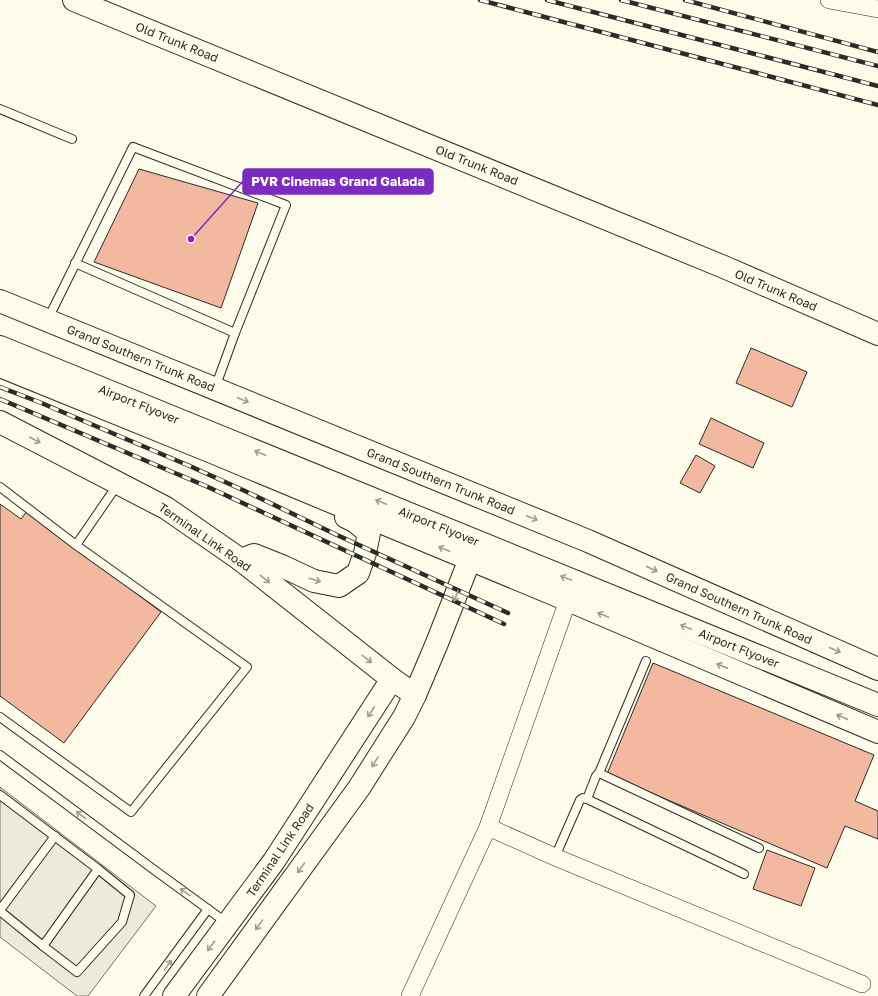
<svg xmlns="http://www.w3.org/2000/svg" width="878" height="996" font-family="'Golos Text',sans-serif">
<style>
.parking{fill:#eceadb;stroke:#74746e}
.building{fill:#f2b8a0;stroke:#2b2b2b}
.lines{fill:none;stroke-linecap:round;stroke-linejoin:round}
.lane-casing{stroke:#2b2b2b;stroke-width:10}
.street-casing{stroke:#2b2b2b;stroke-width:18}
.secondary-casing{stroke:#2b2b2b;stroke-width:24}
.primary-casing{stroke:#2b2b2b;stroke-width:24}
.lane{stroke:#fdfbea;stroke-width:8}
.street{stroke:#fdfbea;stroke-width:17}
.secondary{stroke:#fdfbea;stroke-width:22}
.primary{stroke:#fdfbea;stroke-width:22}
.rail-casing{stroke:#2b2b2b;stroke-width:4.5}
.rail{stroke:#fdfbea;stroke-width:3;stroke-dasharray:9;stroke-linecap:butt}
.oneway{stroke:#9e9d94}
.labels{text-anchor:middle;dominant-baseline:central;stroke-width:3;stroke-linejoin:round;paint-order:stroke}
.street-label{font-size:12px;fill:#2b2b2b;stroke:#fdfbea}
.leader{fill:none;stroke:#7b2cbf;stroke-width:1.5}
.callout-dot{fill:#7b2cbf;stroke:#fdfbea;stroke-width:1.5}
.callout{fill:#7b2cbf;stroke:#7b2cbf;stroke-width:1.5}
.callout-label{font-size:13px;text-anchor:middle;font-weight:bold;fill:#fff}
</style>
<rect width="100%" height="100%" fill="#fdfbea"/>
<path class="parking" d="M0,787L156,906L88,996H77L0,937Z"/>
<g class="building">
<path d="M139,169L258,203L221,308L94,262Z"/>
<path d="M751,348L807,372L792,407L736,383Z"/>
<path d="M711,418L764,443L753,468L699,444Z"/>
<path d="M696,455L715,466L700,493L680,483Z"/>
<path d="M0,504L21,519L27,511L161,612L64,743L0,696Z"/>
<path d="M653,663L874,755L855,801L878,811V839L845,826L827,868L607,774Z"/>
<path d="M767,850L815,868L801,906L753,889Z"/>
</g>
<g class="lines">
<g class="lane-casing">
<g id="lane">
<path d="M0,109L72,139"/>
<path d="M75,263L235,333"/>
<path d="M48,319L133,147L286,205L235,333L215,388"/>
<path d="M0,487L76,545"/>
<path d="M0,717L131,812L247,667L76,545L118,484"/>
<path d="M0,755L153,869L227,923"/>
<path d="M599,773L646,661"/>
<path d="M0,795L98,869L43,946L0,911"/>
<path d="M587,799L596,776L599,773L759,848"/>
<path d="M555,857L580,800L583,798L587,799L744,874"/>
<path d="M0,910L55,836"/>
<path d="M43,946L77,972L122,922L130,895L98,869"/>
<path d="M144,996L208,909"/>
</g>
</g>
<g class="street-casing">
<g id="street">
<path d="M829,0L878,9"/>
<path d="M488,827L555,857L862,984"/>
<path d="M410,996L488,827L568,600"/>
</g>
</g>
<g class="secondary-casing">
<g id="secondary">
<path d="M74,0L724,267L878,334"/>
<path d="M0,422L166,508L241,560L392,679L415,695"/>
<path d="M174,996L274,861L392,679"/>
<path d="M208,996L359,788L404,717L415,695L437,643L470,559"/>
</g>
</g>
<g class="primary-casing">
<g id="primary">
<path d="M0,301L588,541L878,669"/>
<path d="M0,347L878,705"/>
<path d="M0,366L212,452L568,600L878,732"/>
<path d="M241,560L254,555L284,567L314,581L339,586L358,573L365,553L369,533L356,522L346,517"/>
</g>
</g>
<use href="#lane" class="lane"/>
<use href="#street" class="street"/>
<use href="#secondary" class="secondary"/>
<use href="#primary" class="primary"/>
<g class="rail-casing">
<g id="rail">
<path d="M480,0L878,105"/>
<path d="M547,0L878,86"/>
<path d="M621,0L878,66"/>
<path d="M685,0L878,52"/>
<path d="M0,387L39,402L192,467L245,491L337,535L508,613"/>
<path d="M0,399L208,487L504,624"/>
</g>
</g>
<use href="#rail" class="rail"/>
</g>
<defs><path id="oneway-shaft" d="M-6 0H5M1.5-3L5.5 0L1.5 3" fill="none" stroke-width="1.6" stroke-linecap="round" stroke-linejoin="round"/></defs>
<g class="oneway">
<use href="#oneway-shaft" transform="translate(243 400) rotate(22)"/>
<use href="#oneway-shaft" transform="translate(35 440) rotate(27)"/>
<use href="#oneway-shaft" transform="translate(260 453) rotate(-158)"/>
<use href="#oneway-shaft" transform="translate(381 502) rotate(-158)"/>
<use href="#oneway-shaft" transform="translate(532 518) rotate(22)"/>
<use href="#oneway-shaft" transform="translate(444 549) rotate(-158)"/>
<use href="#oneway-shaft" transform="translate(652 569) rotate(24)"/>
<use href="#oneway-shaft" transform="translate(566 578) rotate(-158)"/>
<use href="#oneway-shaft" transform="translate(265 579) rotate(38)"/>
<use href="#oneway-shaft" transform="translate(315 580) rotate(17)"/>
<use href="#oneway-shaft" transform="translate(456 596) rotate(111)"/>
<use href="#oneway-shaft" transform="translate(603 615) rotate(-157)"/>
<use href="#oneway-shaft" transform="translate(686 627) rotate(-158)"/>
<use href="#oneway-shaft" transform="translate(835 650) rotate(24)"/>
<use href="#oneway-shaft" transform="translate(367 659) rotate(38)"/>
<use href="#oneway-shaft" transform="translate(722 666) rotate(-157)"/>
<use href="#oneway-shaft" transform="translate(371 712) rotate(123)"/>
<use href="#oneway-shaft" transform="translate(842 717) rotate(-157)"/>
<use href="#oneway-shaft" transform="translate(375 762) rotate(122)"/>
<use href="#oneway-shaft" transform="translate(81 815) rotate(-143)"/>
<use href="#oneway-shaft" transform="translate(301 868) rotate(126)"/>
<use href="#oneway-shaft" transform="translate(185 892) rotate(-144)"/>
<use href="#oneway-shaft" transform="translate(259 925) rotate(126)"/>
<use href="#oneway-shaft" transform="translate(211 946) rotate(127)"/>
<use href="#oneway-shaft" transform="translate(168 965) rotate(-54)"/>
</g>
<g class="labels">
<g class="street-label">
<text transform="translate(177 42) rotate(22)">Old Trunk Road</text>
<text transform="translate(477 165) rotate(22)">Old Trunk Road</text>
<text transform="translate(776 290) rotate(23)">Old Trunk Road</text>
<text transform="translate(141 358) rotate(22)">Grand Southern Trunk Road</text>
<text transform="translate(139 404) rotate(22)">Airport Flyover</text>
<text transform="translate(441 481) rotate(22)">Grand Southern Trunk Road</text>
<text transform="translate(439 526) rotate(22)">Airport Flyover</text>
<text transform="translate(205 537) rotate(35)">Terminal Link Road</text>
<text transform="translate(739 608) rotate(24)">Grand Southern Trunk Road</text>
<text transform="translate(739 648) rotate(22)">Airport Flyover</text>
<text transform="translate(280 850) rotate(-56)">Terminal Link Road</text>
</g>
</g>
<path class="leader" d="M191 239L243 181"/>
<circle class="callout-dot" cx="191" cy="239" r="4"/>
<rect class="callout" x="243" y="169" width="190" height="25" rx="4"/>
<g class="callout-label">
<text x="338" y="186">PVR Cinemas Grand Galada</text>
</g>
</svg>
